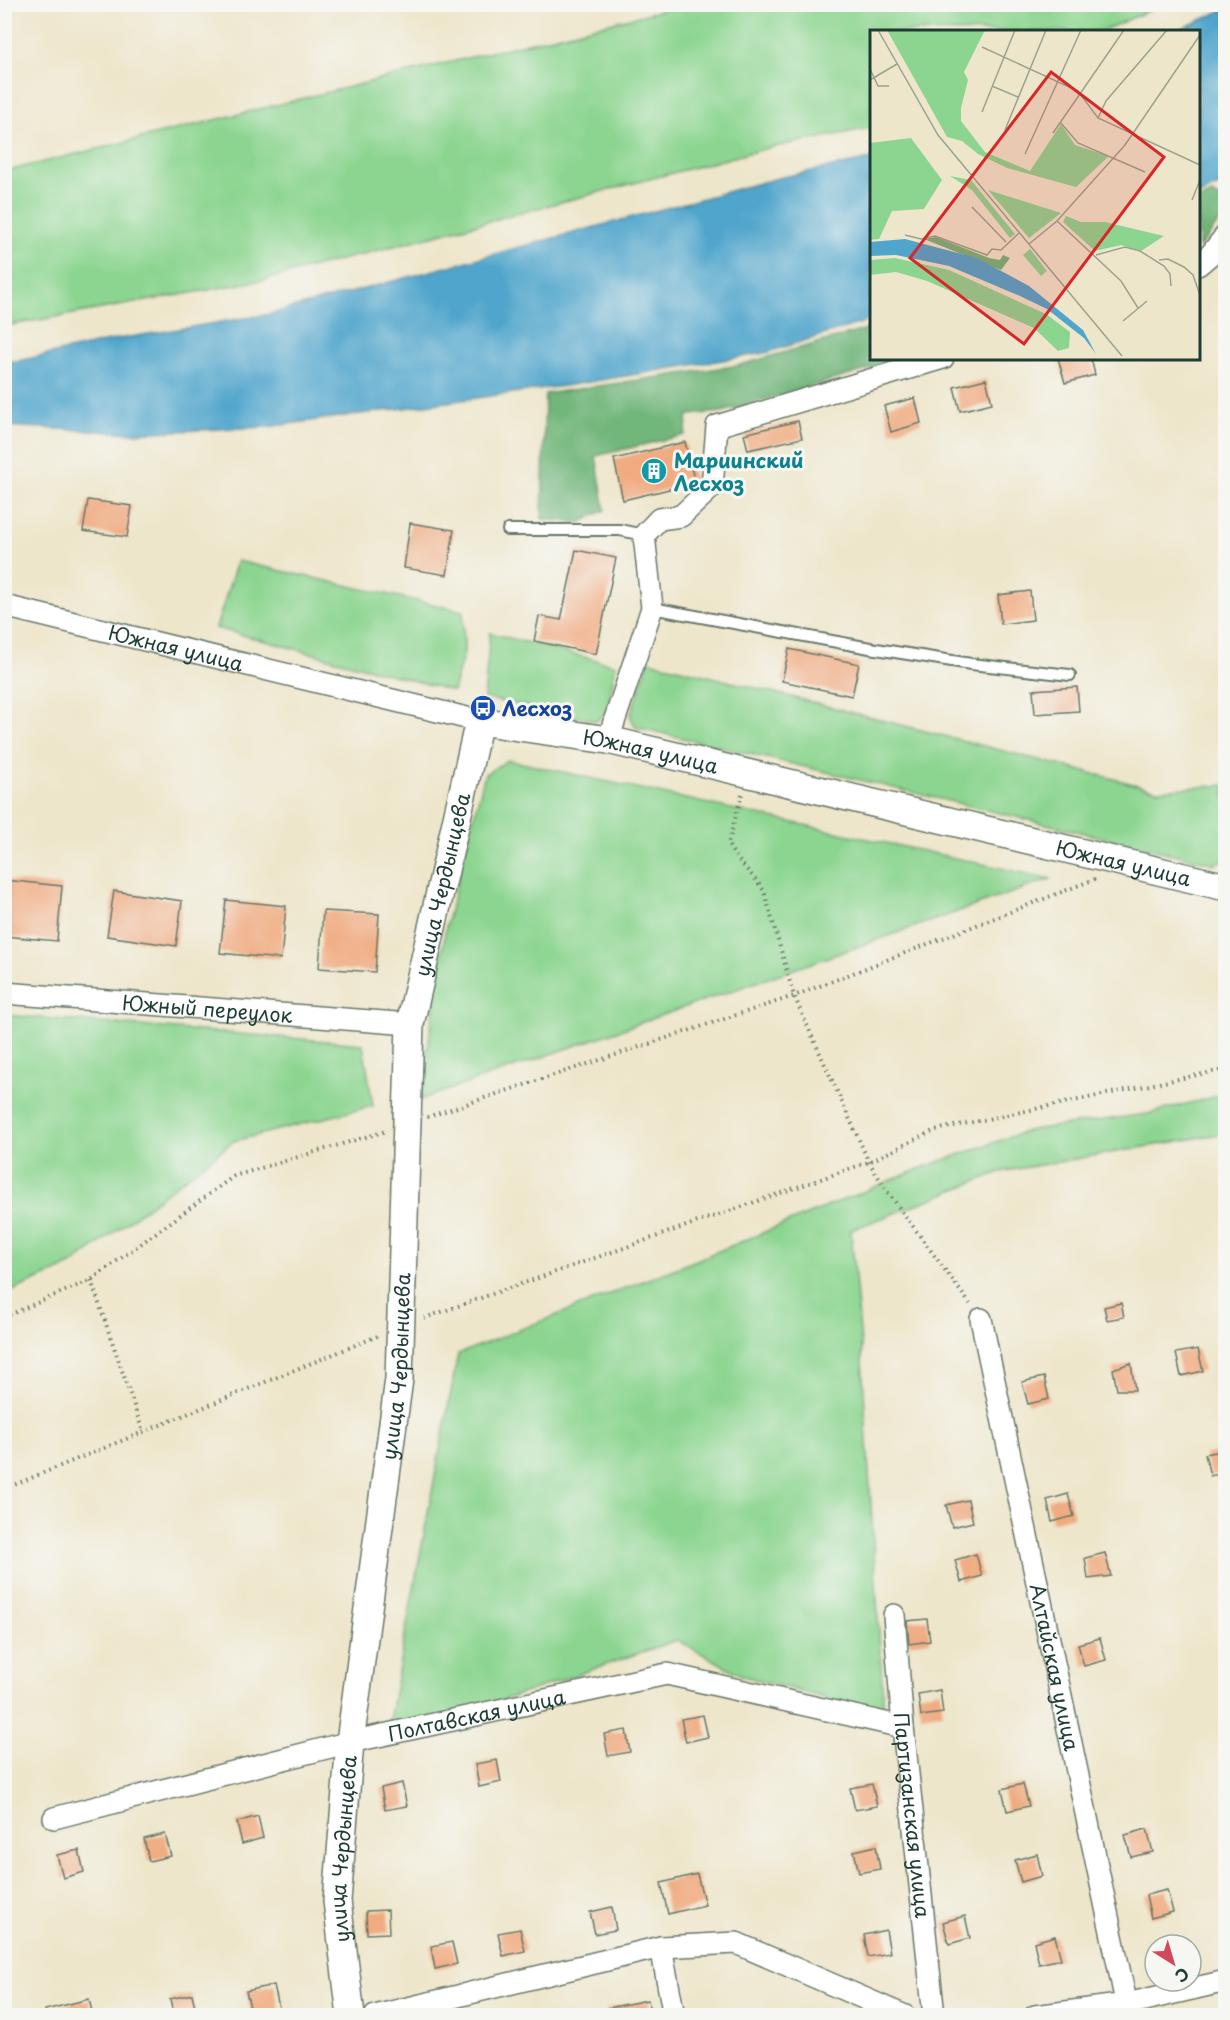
<svg xmlns="http://www.w3.org/2000/svg" width="1230" height="2020" font-family="'Playpen Sans',sans-serif">
<style>
.green{fill:#8cd590;stroke:#568962;stroke-width:1.5}
.forest{fill:#71b67a;stroke:#487a57;stroke-width:1.5}
.water{fill:#50a5cc;stroke:#387180;stroke-width:1.5}
.building{fill:#f0ab81}
.lines{fill:none;stroke-linecap:round;stroke-linejoin:round}
.service-casing{stroke:#677869;stroke-width:14}
.minor-casing{stroke:#677869;stroke-width:24}
.tertiary-casing{stroke:#677869;stroke-width:30}
.path{stroke:#677869;stroke-width:4;stroke-dasharray:1.5 4.5;stroke-linecap:butt}
.service{stroke:#fff;stroke-width:10}
.minor{stroke:#fff;stroke-width:21}
.tertiary{stroke:#fff;stroke-width:27}
.labels{text-anchor:middle;dominant-baseline:central;stroke-width:6;stroke-linejoin:round;paint-order:stroke}
.culture-label{font-size:20px;font-weight:bold;fill:#0d838f;stroke:#f6f6f2;text-anchor:start}
.street-label{font-size:20px;fill:#1f3d34;stroke:#f6f6f2}
.transit-label{font-size:20px;font-weight:bold;fill:#164399;stroke:#f6f6f2;text-anchor:start}
.inset-road{fill:none;stroke:#9ba28f;stroke-width:1.5}
.view{fill:#d62828;fill-opacity:0.15;stroke:#d62828;stroke-width:3}
.inset-edge{fill:none;stroke:#1f3d34;stroke-width:3}
</style>
<rect width="100%" height="100%" fill="#f6f6f2"/>
<filter id="ink" filterUnits="userSpaceOnUse"><feTurbulence type="fractalNoise" baseFrequency=".0167" numOctaves="2"/><feDisplacementMap in="SourceGraphic" scale="12" xChannelSelector="R" yChannelSelector="G"/><feConvolveMatrix kernelMatrix="1 2 1 2 8 2 1 2 1" color-interpolation-filters="sRGB"/></filter>
<filter id="wash" filterUnits="userSpaceOnUse"><feTurbulence type="fractalNoise" baseFrequency=".008" numOctaves="4" result="noise"/><feDisplacementMap in="SourceGraphic" scale="24" xChannelSelector="R" yChannelSelector="G"/><feGaussianBlur stdDeviation="1.35" result="paint"/><feColorMatrix in="noise" values="0 0 0 0 0 0 0 0 0 0 0 0 0 0 0 0 0 1.4 0 .05"/><feComposite in="paint" operator="in"/></filter>
<g filter="url(#wash)">
<rect width="100%" height="100%" fill="#eee6cb"/>
<g class="green">
<path d="M687,4L1162,5L1102,31L872,32L871,128L768,148L264,280L5,326V169L11,170Z"/>
<path d="M237,561L463,611L464,652L453,691L216,628Z"/>
<path d="M490,633L616,665L607,710L597,721L484,698Z"/>
<path d="M649,661L1157,790L1225,785V859L1215,864L636,727L630,716Z"/>
<path d="M508,760L1051,879L420,1100L446,926L485,774Z"/>
<path d="M4,1015L363,1044L373,1106L234,1141L71,1265L5,1294Z"/>
<path d="M1225,1094V1133L1000,1172L851,1230L861,1344L884,1714L743,1676L677,1640L385,1741L458,1354L699,1259L921,1168L1030,1130L1147,1114Z"/>
</g>
<g class="forest">
<path d="M1212,194L1225,201V214L1199,248V200Z"/>
<path d="M871,328L872,358L905,359L722,412L688,415L685,435L596,456L605,510L579,523L542,519L545,394L740,365Z"/>
</g>
<g class="water">
<path d="M1225,9V183L1199,195L1198,32L1176,31Z"/>
<path d="M871,159V320L765,353L571,385L267,427L133,433L5,426V361H18L118,339L270,314L778,178Z"/>
</g>
<g id="blocks">
<g class="building">
<path d="M1058,358H1091L1095,375L1065,383Z"/>
<path d="M986,379L992,403L960,411L954,387Z"/>
<path d="M915,398L921,423L891,432L884,406Z"/>
<path d="M798,421L802,438L748,450L744,434Z"/>
<path d="M685,442L695,483L623,500L614,459Z"/>
<path d="M88,500L132,506L127,537L83,531Z"/>
<path d="M410,523L454,530L447,575L404,568Z"/>
<path d="M576,550L616,558L596,654L534,641L539,616L561,620Z"/>
<path d="M1030,591L1033,620L1001,624L998,595Z"/>
<path d="M789,649L859,664L852,696L782,681Z"/>
<path d="M1077,687L1079,711L1035,714L1033,690Z"/>
<path d="M4,880L62,886L57,941L4,936Z"/>
<path d="M114,891L182,901L176,946L107,936Z"/>
<path d="M226,900L286,906L281,959L220,953Z"/>
<path d="M323,911L379,914L375,972L319,968Z"/>
<path d="M1121,1303L1124,1317L1107,1320L1104,1307Z"/>
<path d="M1198,1349L1203,1371L1181,1376L1176,1353Z"/>
<path d="M1131,1363L1135,1390H1117L1113,1369Z"/>
<path d="M1044,1377L1049,1399L1028,1404L1022,1382Z"/>
<path d="M1226,1450V1473L1210,1476L1205,1454Z"/>
<path d="M1068,1494L1074,1516L1052,1522L1047,1500Z"/>
<path d="M968,1500L973,1522L952,1527L946,1505Z"/>
<path d="M1105,1553L1111,1576L1088,1579L1085,1558Z"/>
<path d="M976,1554L982,1576L961,1582L955,1560Z"/>
<path d="M927,1619L930,1641L909,1644L907,1621Z"/>
<path d="M1100,1638L1106,1660L1084,1666L1078,1644Z"/>
<path d="M940,1690L943,1713L921,1716L918,1694Z"/>
<path d="M703,1715L708,1737L686,1742L681,1719Z"/>
<path d="M626,1730L630,1752L608,1756L604,1734Z"/>
<path d="M497,1760L501,1782L479,1787L475,1764Z"/>
<path d="M402,1783L407,1806L385,1810L381,1788Z"/>
<path d="M872,1784L877,1806L855,1810L850,1788Z"/>
<path d="M1023,1784L1029,1806L1007,1811L1002,1789Z"/>
<path d="M258,1816L263,1838L242,1844L237,1822Z"/>
<path d="M1147,1829L1153,1852L1131,1857L1125,1835Z"/>
<path d="M165,1834L171,1856L149,1861L144,1839Z"/>
<path d="M876,1846L880,1869L859,1873L854,1851Z"/>
<path d="M79,1850L84,1872L63,1878L57,1855Z"/>
<path d="M1037,1854L1042,1876L1021,1882L1015,1860Z"/>
<path d="M697,1874L705,1905L668,1914L661,1883Z"/>
<path d="M1167,1890L1173,1912L1151,1918L1146,1895Z"/>
<path d="M612,1907L616,1930L595,1934L590,1912Z"/>
<path d="M388,1910L389,1933L367,1934L366,1911Z"/>
<path d="M965,1916L970,1938L949,1944L943,1922Z"/>
<path d="M520,1929L525,1951L503,1956L498,1933Z"/>
<path d="M886,1930L890,1953L868,1957L864,1935Z"/>
<path d="M1055,1936L1061,1959L1039,1964L1034,1942Z"/>
<path d="M452,1942L457,1964L435,1969L431,1946Z"/>
<path d="M274,1985L281,2016H252L246,1991Z"/>
<path d="M192,1994L197,2016H174L170,1999Z"/>
<path d="M89,1999L93,2016H46L45,2010Z"/>
<path d="M648,2000L651,2016H607V2008Z"/>
</g>
</g>
</g>
<g filter="url(#ink)">
<use href="#blocks" fill-opacity="0" stroke="#677869" stroke-width="1.5"/>
<g class="lines">
<g class="service-casing">
<g id="service">
<path d="M508,530H620L644,535"/>
<path d="M652,608L870,648L971,664L1070,675"/>
</g>
</g>
<g class="minor-casing">
<g id="minor">
<path d="M1198,265L1211,254L1226,235"/>
<path id="s1" d="M4,606L479,721"/>
<path d="M608,740L652,608L644,535L659,519L681,516L712,487L717,426L943,358"/>
<path id="s2" d="M4,993L410,1024"/>
<path id="s3" d="M981,1319L1129,2016"/>
<path id="s4" d="M894,1615L903,1727L934,2016"/>
<path id="s5" d="M54,1818L350,1742L667,1674L903,1727"/>
<path d="M661,1947L674,2016"/>
<path d="M375,2016L661,1947L736,1943L905,2016"/>
<path d="M1035,2016L1127,2004L1226,1981"/>
</g>
</g>
<g class="tertiary-casing">
<g id="tertiary">
<path id="s6" d="M351,2016L337,1901L350,1742L399,1379L410,1024L479,721L608,740L1226,887"/>
</g>
</g>
<g class="path">
<path d="M742,794L728,844C737,862 753,874 764,891L794,996L869,1162L887,1191L970,1304"/>
<path d="M427,1117L794,996L1095,879"/>
<path d="M91,1280L143,1432"/>
<path d="M4,1317L91,1280L234,1176L386,1131"/>
<path d="M424,1318L869,1162L935,1130L1226,1069"/>
<path d="M4,1489L380,1335"/>
</g>
<use href="#service" class="service"/>
<use href="#minor" class="minor"/>
<use href="#tertiary" class="tertiary"/>
</g>
</g>
<defs>
<g id="building-disc" transform="scale(1.35)"><circle r="9.5" fill="#0f9aa8" stroke="#f6f6f2"/><path d="M-4-6H4V6H1V3H-1V6H-4ZM-2.5-4.3h1.7v1.8h-1.7ZM.8-4.3h1.7v1.8H.8ZM-2.5-1h1.7V.8h-1.7ZM.8-1h1.7V.8H.8Z" fill="#fff"/></g>
<g id="bus-disc" transform="scale(1.35)"><circle r="9.5" fill="#1a4fb4" stroke="#f6f6f2"/><path d="M-5-6H5V4H4V6H2V4H-2V6H-4V4H-5ZM-3.5-4V0h7V-4ZM-3.5 1.2v1.5H-2V1.2ZM2 1.2v1.5H3.5V1.2Z" fill="#fff"/></g>
</defs>
<g fill-rule="evenodd">
<use href="#building-disc" x="654" y="471"/>
<use href="#bus-disc" x="483" y="708"/>
</g>
<g class="labels">
<g class="culture-label">
<text x="674" y="460">Мариинский<tspan x="674" dy="23">Лесхоз</tspan></text>
</g>
<g class="street-label">
<text stroke="none"><textPath href="#s1" startOffset="177">Южная улица</textPath></text>
<text stroke="none"><textPath href="#s6" startOffset="1482">Южная улица</textPath></text>
<text stroke="none"><textPath href="#s6" startOffset="1968">Южная улица</textPath></text>
<text stroke="none"><textPath href="#s6" startOffset="1140">улица Чердынцева</textPath></text>
<text stroke="none"><textPath href="#s2" startOffset="204">Южный переулок</textPath></text>
<text stroke="none"><textPath href="#s6" startOffset="654">улица Чердынцева</textPath></text>
<text stroke="none"><textPath href="#s3" startOffset="356">Алтайская улица</textPath></text>
<text stroke="none"><textPath href="#s5" startOffset="435">Полтавская улица</textPath></text>
<text stroke="none"><textPath href="#s4" startOffset="201">Партизанская улица</textPath></text>
<text stroke="none"><textPath href="#s6" startOffset="168">улица Чердынцева</textPath></text>
</g>
<g class="transit-label">
<text x="502" y="708">Лесхоз</text>
</g>
</g>
<g transform="translate(870 30)">
<rect width="330" height="330" fill="#eee6cb"/>
<path d="M17,0H115L94,42L98,50L91,78V91L115,122L160,141L191,94L205,115L239,126L206,157L137,138L108,124L92,111L77,107ZM41,108L72,150L54,179L22,181L9,209L0,210V113ZM80,146L101,150L145,204L140,208L102,160ZM118,160L191,183L159,208ZM196,186L211,192H235L294,206L271,221L251,215L225,221L193,192ZM160,219L177,241L171,246L153,225ZM25,228L79,240L176,284L200,302L199,318L188,321L164,298L57,251L26,242L0,245V230Z" fill="#8cd590"/>
<path d="M66,207L119,228L130,230L133,225L140,228L131,240L54,209Z" fill="#71b67a"/>
<path d="M35,209L107,228L159,256L213,300L226,324L214,308L177,279L150,266L79,236L26,225L0,226V212Z" fill="#50a5cc"/>
<path class="inset-road" d="M8,0L68,105L252,326M112,17L208,61L228,88L330,135M0,39L8,56H19M0,50L27,34M122,56L148,67M112,82L145,0M228,88L236,71L297,0M190,92L208,113L275,142M135,100L176,0M183,103L254,0M155,124L211,0M322,170L330,150M102,177L136,212M187,191L251,251L268,278M35,205L51,209L65,206L117,225L122,219L131,220L149,203M159,214L187,191L255,115L330,5M226,225L255,217L270,221L294,236L300,244L301,256M289,230L298,229L314,237L323,245L330,265M253,291L277,271"/>
<path class="view" d="M181,42L294,127L154,314L40,228Z"/>
<rect width="330" height="330" class="inset-edge"/>
</g>
<rect width="1230" height="2020" fill="none" stroke="#f6f6f2" stroke-width="24"/>
<g transform="translate(1173 1963) rotate(143)"><circle r="28" fill="#f6f6f2" stroke="#a0aca6" stroke-width="1.5"/>
<path d="M0-4.5L10 22L0 15L-10 22Z" fill="#d1495b"/>
<text y="-9" font-size="16" font-weight="bold" text-anchor="middle" fill="#1f3d34">С</text>
</g>
</svg>
